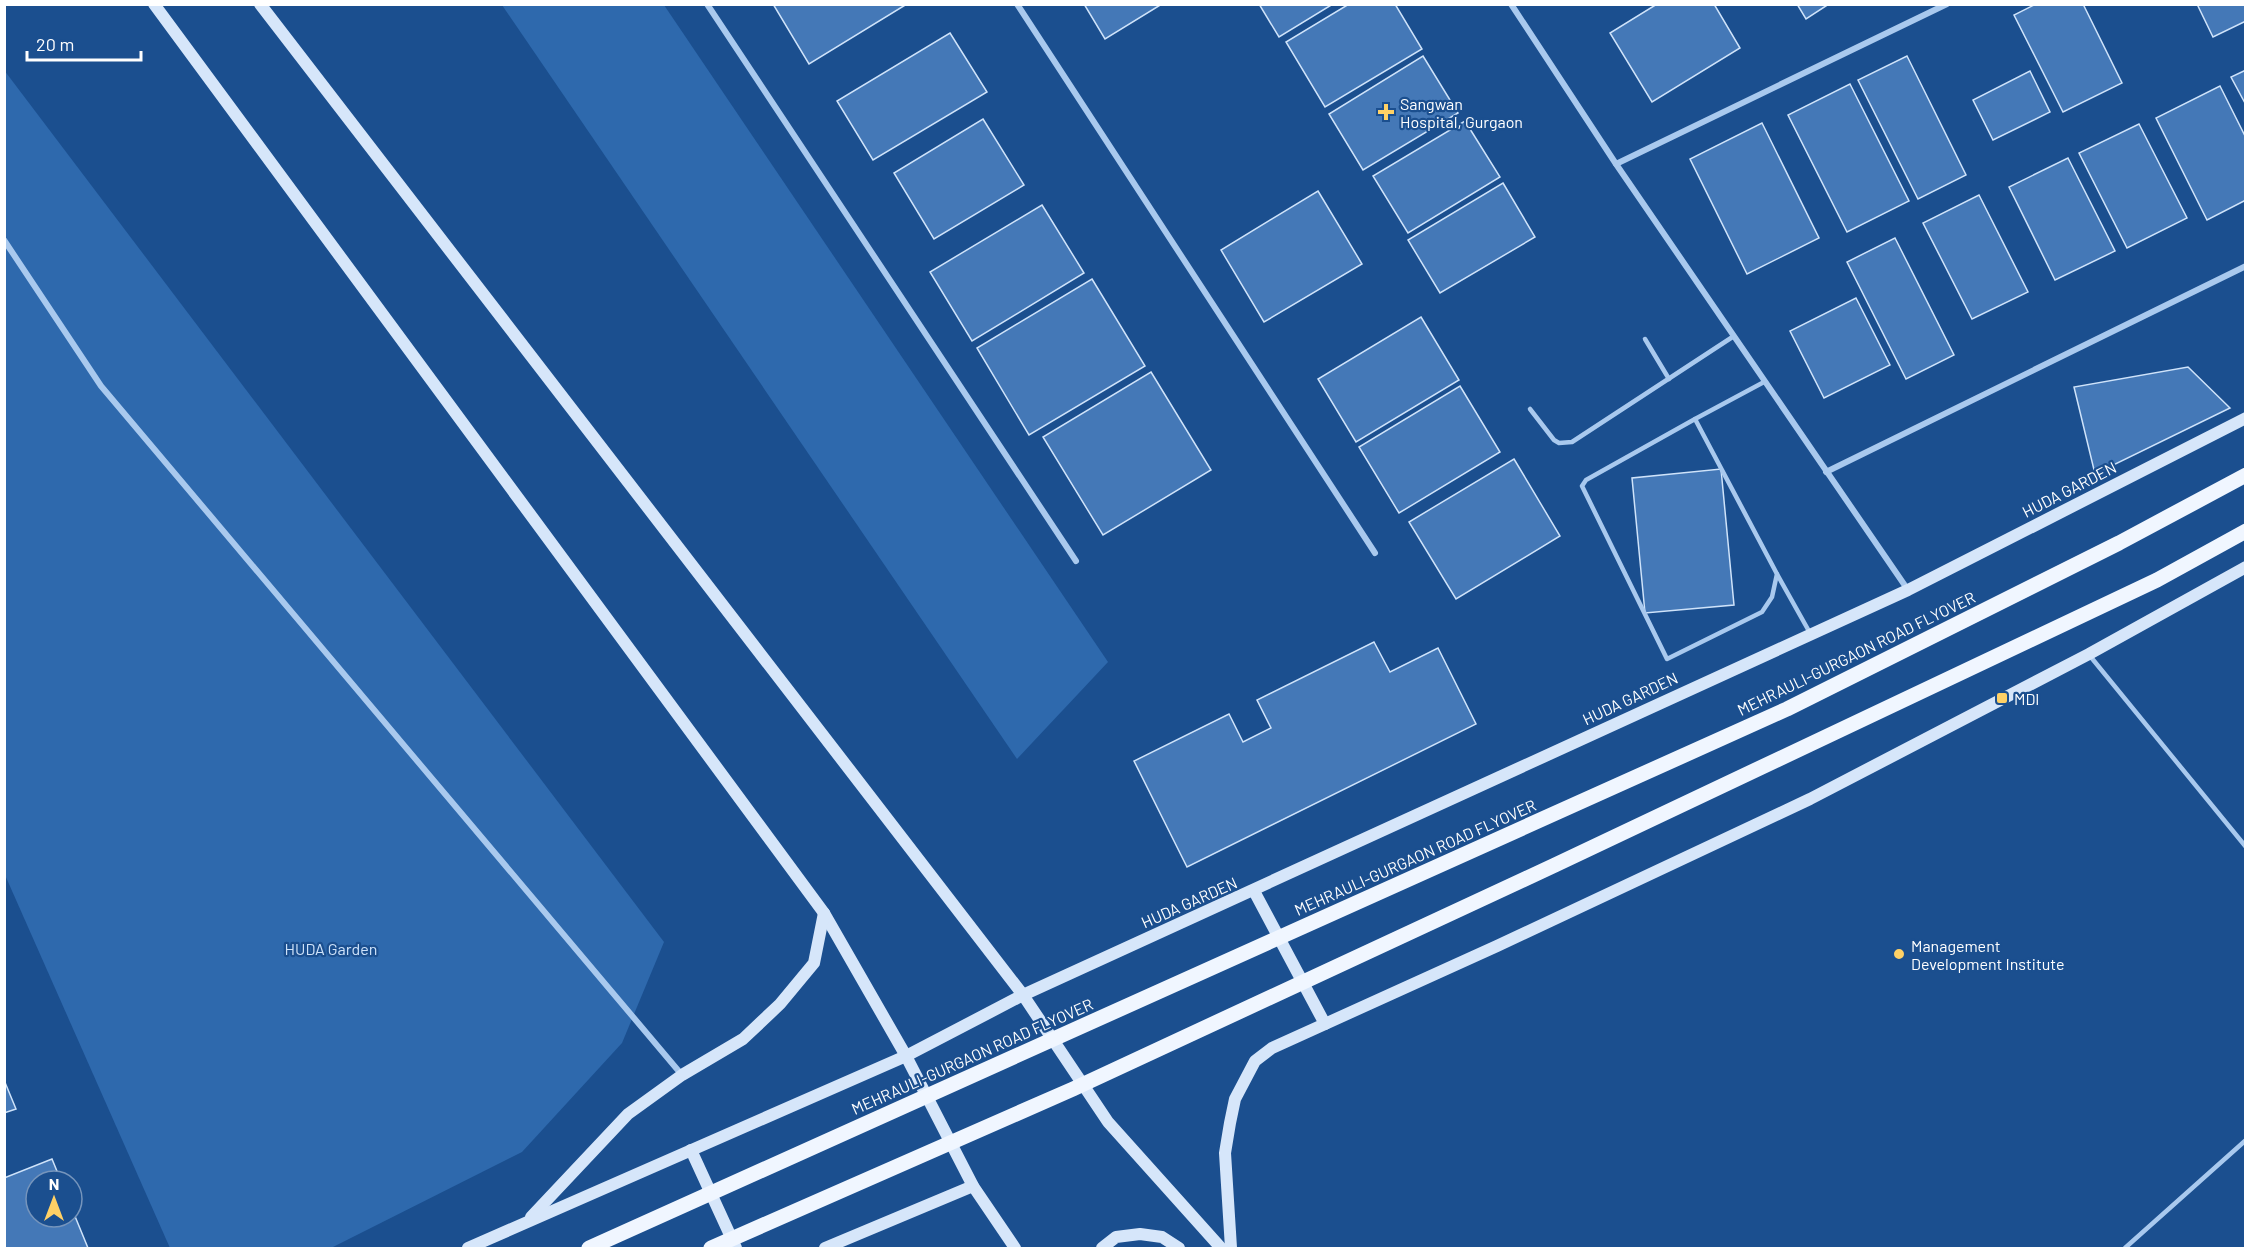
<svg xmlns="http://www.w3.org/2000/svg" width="2250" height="1253" font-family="Barlow,sans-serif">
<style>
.green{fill:#2e69ad}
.building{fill:#4478b7;stroke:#cfe3fa;stroke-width:1.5}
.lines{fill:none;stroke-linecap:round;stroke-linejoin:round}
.lane{stroke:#a9c9ee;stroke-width:4.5}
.street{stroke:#a9c9ee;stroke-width:6}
.secondary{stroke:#d6e6fa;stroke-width:12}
.primary-bridge{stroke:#f0f6ff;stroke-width:15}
.poi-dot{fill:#ffd166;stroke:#1b4f8f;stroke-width:2}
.labels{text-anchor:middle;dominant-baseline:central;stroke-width:4.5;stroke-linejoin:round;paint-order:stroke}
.poi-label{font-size:16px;fill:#fff;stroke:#1b4f8f;text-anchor:start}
.street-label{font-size:16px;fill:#fff;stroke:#1b4f8f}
.park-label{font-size:16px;fill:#cfe3fa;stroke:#1b4f8f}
</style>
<rect width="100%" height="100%" fill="#1b4f8f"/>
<g class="green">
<path d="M502,5H664L1108,662L1017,759Z"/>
<path d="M4,70L664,942L622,1043L522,1152L331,1248H170L5,875Z"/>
</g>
<g class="building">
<path d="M773,4H907L809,64Z"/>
<path d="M1084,4H1162L1105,39Z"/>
<path d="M1259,4H1333L1279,37Z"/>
<path d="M1349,4H1395L1422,49L1325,107L1286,42Z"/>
<path d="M1657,4H1714L1740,48L1652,102L1610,33Z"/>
<path d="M1797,4H1829L1806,19Z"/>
<path d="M2036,4H2083L2122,83L2063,112L2014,15Z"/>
<path d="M2197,4H2246V21L2213,37Z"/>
<path d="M950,33L987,92L873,160L837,101Z"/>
<path d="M1423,56L1458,113L1363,170L1329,114Z"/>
<path d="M1907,56L1966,175L1918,199L1858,80Z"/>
<path d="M2246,70V105L2231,77Z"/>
<path d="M2030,71L2050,112L1993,140L1973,100Z"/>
<path d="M1850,84L1909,201L1847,232L1788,115Z"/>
<path d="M2220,86L2246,138V200L2207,220L2156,118Z"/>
<path d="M983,119L1024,185L934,239L894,173Z"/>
<path d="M1465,121L1500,177L1408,233L1373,176Z"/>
<path d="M1762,123L1819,238L1747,274L1690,159Z"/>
<path d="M2139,124L2187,218L2127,248L2079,153Z"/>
<path d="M2068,158L2115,251L2055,280L2009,187Z"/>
<path d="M1503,183L1535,237L1440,293L1408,240Z"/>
<path d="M1318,191L1362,264L1264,322L1221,250Z"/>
<path d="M1979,195L2028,292L1972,319L1923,223Z"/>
<path d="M1042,205L1084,273L972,341L930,272Z"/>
<path d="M1895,238L1954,355L1906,379L1847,262Z"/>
<path d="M1092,279L1145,366L1029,435L977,348Z"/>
<path d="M1856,298L1890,365L1824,398L1790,331Z"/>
<path d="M1421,317L1459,380L1356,442L1318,379Z"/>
<path d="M2188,367L2230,408L2095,474L2074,387Z"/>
<path d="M1151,372L1211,470L1103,535L1043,437Z"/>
<path d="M1460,386L1500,452L1399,513L1359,447Z"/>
<path d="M1514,459L1560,536L1456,599L1409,522Z"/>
<path d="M1721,469L1734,605L1645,613L1632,478Z"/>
<path d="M1374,642L1390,672L1438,648L1476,724L1187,867L1134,761L1229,714L1243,742L1271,728L1257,700Z"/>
<path d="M4,1080L16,1109L4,1113Z"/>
<path d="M52,1159L61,1181H36V1217H72V1209L88,1248H4V1178Z"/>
</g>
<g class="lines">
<g class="lane">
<path d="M1645,339L1669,379"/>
<path d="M1530,409L1554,440L1559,443L1572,442L1734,336"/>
<path d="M1695,419L1777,574L1772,597L1762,612L1667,659L1582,486L1586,480Z"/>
<path d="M1695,419L1764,382"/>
<path d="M1777,574L1810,633"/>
<path d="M2090,656L2246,847"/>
<path d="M2125,1248L2246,1140"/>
</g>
<g class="street">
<path d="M707,4L1076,561"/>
<path d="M1017,4L1375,553"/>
<path d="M1511,4L1616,164L1908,590"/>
<path d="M1616,164L1947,4"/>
<path d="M4,240L101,386L682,1075"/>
<path d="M1826,472L2246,266"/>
</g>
<g class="secondary">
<path d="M154,4L824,913L906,1056L973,1186L1015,1248"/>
<path d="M260,4L1023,995L1108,1122L1221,1248"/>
<path d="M1254,891L1325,1024"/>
<path d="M691,1150L736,1248"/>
<path d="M531,1217L628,1114L682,1075L743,1039L780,1004L814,963L824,913"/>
<path d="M468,1248L906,1056L1023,995L1908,590L2246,418"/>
<path d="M825,1248L973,1186"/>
<path d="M1102,1248L1116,1237L1140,1234L1162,1237L1179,1248"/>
<path d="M1231,1248L1225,1153L1230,1123L1235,1099L1255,1061L1272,1048L1497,946L1810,799L2089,654L2246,567"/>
</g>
<g class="primary-bridge">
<path d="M589,1248L1787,709L2119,543L2246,475"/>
<path d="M711,1248L1073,1089L1555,865L2157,580L2246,531"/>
</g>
</g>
<g class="poi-dot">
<path d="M1383 103h6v6h6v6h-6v6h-6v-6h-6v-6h6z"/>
<rect x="1996" y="692" width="12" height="12" rx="3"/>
<circle cx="1899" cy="954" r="6"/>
</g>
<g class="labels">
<g class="poi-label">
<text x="1400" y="103">Sangwan<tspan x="1400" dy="18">Hospital, Gurgaon</tspan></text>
<text x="2014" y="698">MDI</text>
<text x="1911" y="945">Management<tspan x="1911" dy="18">Development Institute</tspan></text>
</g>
<g class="street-label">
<text transform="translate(2069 489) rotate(-27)">HUDA GARDEN</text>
<text transform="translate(1856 653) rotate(-26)">MEHRAULI-GURGAON ROAD FLYOVER</text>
<text transform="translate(1630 698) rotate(-25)">HUDA GARDEN</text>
<text transform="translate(1415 857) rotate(-24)">MEHRAULI-GURGAON ROAD FLYOVER</text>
<text transform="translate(1189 902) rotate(-24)">HUDA GARDEN</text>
<text transform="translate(972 1056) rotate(-24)">MEHRAULI-GURGAON ROAD FLYOVER</text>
</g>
<g class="park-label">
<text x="331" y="948">HUDA Garden</text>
</g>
</g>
<rect width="2250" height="1253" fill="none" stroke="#ffffff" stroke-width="12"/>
<g transform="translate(54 1199)"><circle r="28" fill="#1b4f8f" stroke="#7695bc" stroke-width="1.5"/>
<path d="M0-4.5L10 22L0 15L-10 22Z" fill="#ffd166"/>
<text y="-9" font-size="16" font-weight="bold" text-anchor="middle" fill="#ffffff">N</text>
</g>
<path d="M27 51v9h114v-9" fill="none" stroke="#ffffff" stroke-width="3"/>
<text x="36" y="51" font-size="18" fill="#ffffff" stroke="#1b4f8f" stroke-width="4.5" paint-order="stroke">20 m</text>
</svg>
